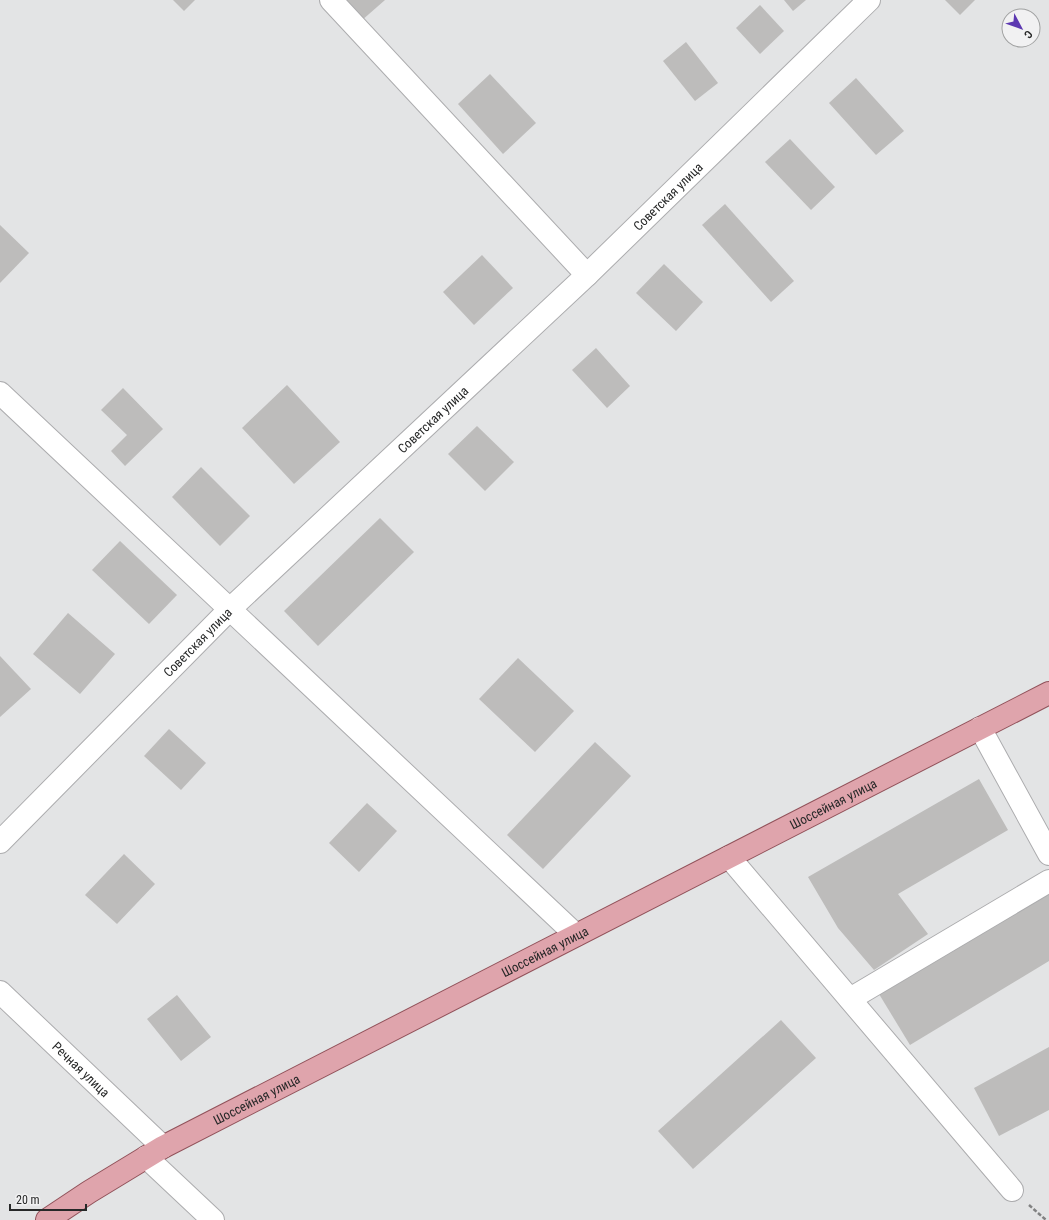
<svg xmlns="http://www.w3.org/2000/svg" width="1049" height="1220" font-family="'Roboto Condensed',sans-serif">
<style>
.building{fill:#bdbcbb}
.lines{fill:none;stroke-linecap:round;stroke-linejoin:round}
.minor-casing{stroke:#acacae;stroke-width:24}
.major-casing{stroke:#91525a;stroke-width:24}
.path{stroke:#818282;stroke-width:2.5;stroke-dasharray:4 2;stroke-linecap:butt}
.minor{stroke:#fff;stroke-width:22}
.major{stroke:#dfa4ac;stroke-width:22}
.labels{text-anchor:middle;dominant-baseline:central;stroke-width:3.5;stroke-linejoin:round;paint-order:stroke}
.street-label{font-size:13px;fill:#272828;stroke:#f1f1f2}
</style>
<rect width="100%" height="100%" fill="#e3e4e5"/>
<!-- building -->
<g class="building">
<path d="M173 0H195L184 11Z"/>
<path d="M342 0H385L361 21Z"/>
<path d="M784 0H806L793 11Z"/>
<path d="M945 0H975L960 15Z"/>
<path d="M760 5 784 31 760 54 736 28Z"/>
<path d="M686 42 718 83 695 101 663 61Z"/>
<path d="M490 74 536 123 503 154 458 104Z"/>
<path d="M856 78 904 131 876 155 829 103Z"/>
<path d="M790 139 835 187 811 210 765 162Z"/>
<path d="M725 204 794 281 771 302 702 225Z"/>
<path d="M0 225 29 253 0 283Z"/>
<path d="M482 255 513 288 474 325 443 292Z"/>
<path d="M664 264 703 302 676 331 636 293Z"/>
<path d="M596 348 630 386 607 408 572 370Z"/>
<path d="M287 385 340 442 294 484 242 428Z"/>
<path d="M123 388 163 429 125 466 111 451 127 435 101 410Z"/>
<path d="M477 426 514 462 485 491 448 454Z"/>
<path d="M201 467 250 516 220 546 172 497Z"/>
<path d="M380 518 414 552 318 646 284 611Z"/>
<path d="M120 541 177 595 149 624 92 570Z"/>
<path d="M68 613 115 654 80 694 33 654Z"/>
<path d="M0 656 31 689 0 717Z"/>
<path d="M518 658 574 711 535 752 479 699Z"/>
<path d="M169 729 206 763 181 790 144 756Z"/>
<path d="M595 742 631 776 543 869 507 835Z"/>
<path d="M979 779 1008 830 898 894 928 934 874 970 838 928 808 877Z"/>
<path d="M367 803 397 831 359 872 329 843Z"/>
<path d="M124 854 155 884 117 924 85 895Z"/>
<path d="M1049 894V961L910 1045 879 994Z"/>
<path d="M177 995 211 1037 181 1061 147 1019Z"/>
<path d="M781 1020 816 1058 693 1169 658 1131Z"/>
<path d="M1049 1047V1110L999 1136 974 1088Z"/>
</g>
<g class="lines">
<!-- minor casing -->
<g class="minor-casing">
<g id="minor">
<path d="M331 0 587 275"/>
<path d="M0 393 576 935"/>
<path d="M980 728 1049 854"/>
<path id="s1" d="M0 842 230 609 587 275 869 0"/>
<path d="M729 857 1012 1190"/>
<path id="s2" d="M0 992 163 1147"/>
<path d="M850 999 1049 881"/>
<path d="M146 1157 213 1220"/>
</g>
</g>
<!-- major casing -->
<g class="major-casing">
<g id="major">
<path id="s3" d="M47 1220 89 1192 163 1147 1049 693"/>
</g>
</g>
<!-- path -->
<path class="path" d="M1029 1205 1046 1220"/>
<!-- minor -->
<use href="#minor" class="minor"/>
<!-- major -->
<use href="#major" class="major"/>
</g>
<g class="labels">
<!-- street labels -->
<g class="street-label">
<text stroke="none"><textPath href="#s1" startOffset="929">Советская улица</textPath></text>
<text stroke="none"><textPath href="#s1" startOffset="605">Советская улица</textPath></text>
<text stroke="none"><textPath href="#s1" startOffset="281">Советская улица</textPath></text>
<text stroke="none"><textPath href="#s3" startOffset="890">Шоссейная улица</textPath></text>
<text stroke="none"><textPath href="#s3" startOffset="566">Шоссейная улица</textPath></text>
<text stroke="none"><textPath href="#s2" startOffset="112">Речная улица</textPath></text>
<text stroke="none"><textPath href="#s3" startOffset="242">Шоссейная улица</textPath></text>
</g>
</g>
<!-- north arrow -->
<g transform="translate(1021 28) rotate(131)"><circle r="19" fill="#f1f1f2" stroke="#a0a1a1"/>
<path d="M0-3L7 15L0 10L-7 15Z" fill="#5c38b1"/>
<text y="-6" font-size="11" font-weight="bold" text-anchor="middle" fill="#272828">С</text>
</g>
<!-- scale -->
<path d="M10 1204v6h76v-6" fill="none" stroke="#272828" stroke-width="2"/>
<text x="16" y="1204" font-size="12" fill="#272828" stroke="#f1f1f2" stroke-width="3" paint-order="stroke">20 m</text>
</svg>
